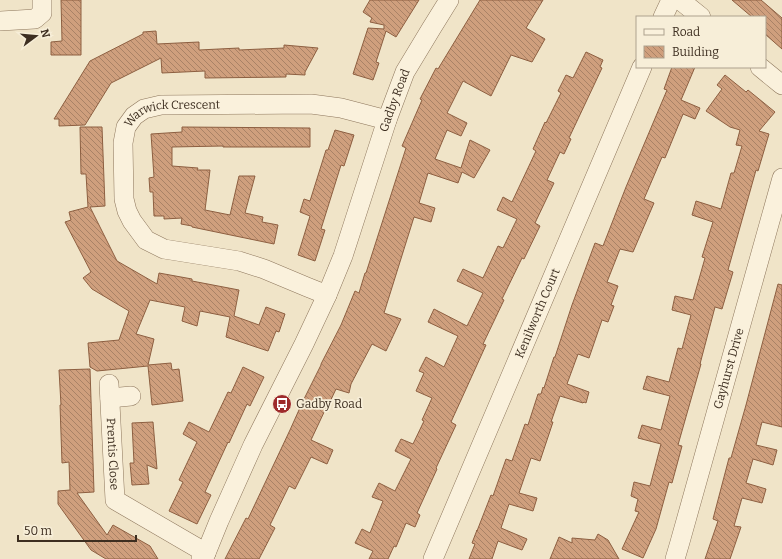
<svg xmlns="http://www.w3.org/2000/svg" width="782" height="559" font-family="Bitter,serif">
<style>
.building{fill:url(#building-back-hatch);stroke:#8d5f41}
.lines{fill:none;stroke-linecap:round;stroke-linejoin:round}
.minor-casing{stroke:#8d765c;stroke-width:20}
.minor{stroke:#faf1dc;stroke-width:19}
.labels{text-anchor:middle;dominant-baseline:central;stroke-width:3.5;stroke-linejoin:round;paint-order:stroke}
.street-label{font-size:12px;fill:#3d2e20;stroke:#f7eed8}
.poi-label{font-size:12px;fill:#3d2e20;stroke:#f7eed8;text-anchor:start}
</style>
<defs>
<pattern id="building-back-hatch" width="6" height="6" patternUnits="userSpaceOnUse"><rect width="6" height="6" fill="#cf9f7d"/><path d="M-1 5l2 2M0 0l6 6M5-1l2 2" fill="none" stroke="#a98266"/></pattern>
</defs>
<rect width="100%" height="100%" fill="#f0e4c8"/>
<!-- building -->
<g class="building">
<path d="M61 0H81V55H51V42L62 41Z"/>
<path d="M370 0H419L396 37 386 31 376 62 379 63 373 80 353 74 368 28 384 29V25L370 22 372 18 363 12Z"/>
<path d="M480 0H543L526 28 545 39 532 62 511 55 491 96 463 81 447 113 467 123 461 136 447 130 435 159 461 168 470 140 490 150 474 178 462 172 458 183 428 173 419 203 435 208 431 222 414 217 384 313 401 319 386 351 372 344 351 384 349 393 336 389 327 408H326L311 440 333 450 327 464 311 457 295 489 289 486 270 525 275 528 259 559H225L246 518 248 519 290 430 303 401 321 365V364L341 325 355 291 359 293 365 273H366L406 148 402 146 422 100 420 99 436 68 438 69Z"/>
<path d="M732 0H761L782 18V49L765 34V17H752Z"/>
<path d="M156 31 157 44 199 42V50L239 48V50L284 48V45L318 48 305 72V75L286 74V77L205 78V71L162 73 161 58 111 83 85 125 59 126V119H54L90 61 143 34V32Z"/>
<path d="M586 52 603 60 600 67 602 68 569 138 571 139 564 154 560 152 547 180 554 183 535 223 540 226 524 259 522 258 502 299 504 300 483 344 486 345 451 422 456 425 436 468 437 469 417 513 420 515 415 527 406 523 396 547 394 546 388 559H369L373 551 355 543 362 529 370 533 383 501 372 497 379 483 395 491 411 459 395 451 401 439 413 444 424 421 422 420 432 398 416 391 424 373 419 371 426 357 444 367 458 336 428 322 434 309 467 326 483 293 457 281 463 269 483 278 498 246 503 248 517 219 497 210 503 197 512 202 536 151 533 149 545 122 546 123 561 93 558 91 566 75 573 78Z"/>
<path d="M672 67H695L681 100 700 108 695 119 683 114 665 158 662 157 644 199 654 203 633 252 620 249 607 282 618 286 611 305 614 306 608 322 602 320 589 358 578 354 567 384 589 392 586 403 584 402 583 403 560 396 551 422H553L540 461 531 458 519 493 537 498 533 511 509 504 501 528 527 539 522 550 498 541 492 559H469L475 544 472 543 477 530V531L491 495 493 496 506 459 512 461 525 424 528 425 538 394H541L543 387 544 388 554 357H555L572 305 595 243 603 246 626 187 667 90 664 89Z"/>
<path d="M725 75 746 92 748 90 775 112 759 131 769 134 758 171 756 170 728 270 733 272 722 309 715 307 700 364H701L678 445 682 446 672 483 669 482 656 529 643 558 622 549 639 512 635 511 638 499 631 496 634 482 650 486 661 444 638 438 642 425 661 430 670 396 643 389 647 376 669 382 678 348 682 349 691 315 672 310 675 296 693 300 705 258 702 257 713 222 692 215 696 201 721 209 731 173H734L742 146 736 145 740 130 730 127 706 111 722 89 717 85Z"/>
<path d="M80 127H102L105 206 90 207 117 261 157 284 159 273 192 279V281L239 290 234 316 259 325 266 307 285 314 279 332 276 331 268 351 226 337 230 317 200 311 197 326 182 321 185 307 150 300 136 334 154 339 148 365 171 363 172 370 179 369 183 401 152 405 148 366 97 371 90 367 88 343 119 340 129 311 92 289 83 278 91 272 65 222 71 220 69 212 88 207 86 174H81Z"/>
<path d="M182 127 310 128V147H223V146L172 147V166L198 168 197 170H210L205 210 230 215 239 176H255L245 213 263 217 262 222 278 225 274 244 192 227V226L181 224 182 218 164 219V216H154L153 192H150L149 178 154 177 151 134 182 132Z"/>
<path d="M335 130 354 135 344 166 341 165 321 229 325 230 315 261 298 255 310 216 300 212 304 199 310 201 326 150H328Z"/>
<path d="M778 284 782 285V427L762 422 756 445 777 450 773 465 753 459 746 483 766 489 762 503 742 498 734 526 741 527 730 559H705L718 521 713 519 729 458H731L746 405Z"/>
<path d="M243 367 264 377 250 406 247 404 229 443 228 442 205 492 211 495 197 524 169 511 183 482 179 480 197 442 183 434 189 422 209 432 228 392 231 393Z"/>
<path d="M90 369 94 492 77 493 107 535 113 525 150 546 158 559H106L91 550 58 504V491L70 490 69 462 62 463 60 405H61L59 370Z"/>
<path d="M153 422 157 469 147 465 149 484 132 485 130 463H134L132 423Z"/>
<path d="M598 534 608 540 619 559H550L559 537 572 543V538L595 540Z"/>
</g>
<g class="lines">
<!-- minor casing -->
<g class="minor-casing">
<g id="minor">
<path d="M680 0 701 17"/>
<path d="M663 17 671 0"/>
<path d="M0 21 35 19 42 13V0"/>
<path d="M760 67 782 85"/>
<path id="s1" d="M327 295 307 287 264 269 239 261 164 249 146 240 132 221 127 211 124 199 123 143 126 127 134 116 144 109 161 105 311 104 341 108 387 120"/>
<path id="s2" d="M109 384 115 500 206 553"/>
<path d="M110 398 131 396"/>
<path id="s3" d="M201 559 206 553 219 521 253 445 304 344 327 295 343 256 387 120 405 72 431 29 449 0"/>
<path id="s4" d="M433 559 642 67"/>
<path id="s5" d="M675 559 680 542 782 178"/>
</g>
</g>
<!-- minor -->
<use href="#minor" class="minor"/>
</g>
<!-- icons -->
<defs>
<g id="bus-disc" transform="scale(1)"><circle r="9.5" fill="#9e2a2b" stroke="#f7eed8"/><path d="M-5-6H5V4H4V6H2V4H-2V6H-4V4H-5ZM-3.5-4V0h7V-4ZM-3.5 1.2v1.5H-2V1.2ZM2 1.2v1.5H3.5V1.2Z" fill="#fff"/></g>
</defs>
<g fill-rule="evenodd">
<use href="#bus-disc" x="282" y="404"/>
</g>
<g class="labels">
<!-- street labels -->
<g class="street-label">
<text stroke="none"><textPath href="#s3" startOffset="499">Gadby Road</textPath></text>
<text stroke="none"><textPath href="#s1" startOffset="362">Warwick Crescent</textPath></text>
<text stroke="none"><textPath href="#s4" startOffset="267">Kenilworth Court</textPath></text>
<text stroke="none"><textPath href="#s5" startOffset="198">Gayhurst Drive</textPath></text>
<text stroke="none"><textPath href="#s2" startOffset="70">Prentis Close</textPath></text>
</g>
<!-- poi labels -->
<g class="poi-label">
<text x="296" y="404">Gadby Road</text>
</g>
</g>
<!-- legend -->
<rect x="636" y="16" width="130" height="52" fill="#f7eed8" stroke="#ada18e"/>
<rect x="644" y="29" width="20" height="6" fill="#faf1dc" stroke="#ada18e"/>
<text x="672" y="36" font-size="12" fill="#3d2e20">Road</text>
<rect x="644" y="46" width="20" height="12" fill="url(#building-back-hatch)" stroke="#ada18e"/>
<text x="672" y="56" font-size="12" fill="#3d2e20">Building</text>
<!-- north arrow -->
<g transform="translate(36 36) rotate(74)" stroke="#f7eed8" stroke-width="3" paint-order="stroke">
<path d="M0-3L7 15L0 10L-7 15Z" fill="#3d2e20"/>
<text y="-6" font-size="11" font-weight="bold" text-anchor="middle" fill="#3d2e20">N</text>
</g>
<!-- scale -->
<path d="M18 535v6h118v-6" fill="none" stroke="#3d2e20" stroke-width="2"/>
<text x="24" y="535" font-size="12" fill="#3d2e20" stroke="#f7eed8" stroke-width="3" paint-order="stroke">50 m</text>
</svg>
